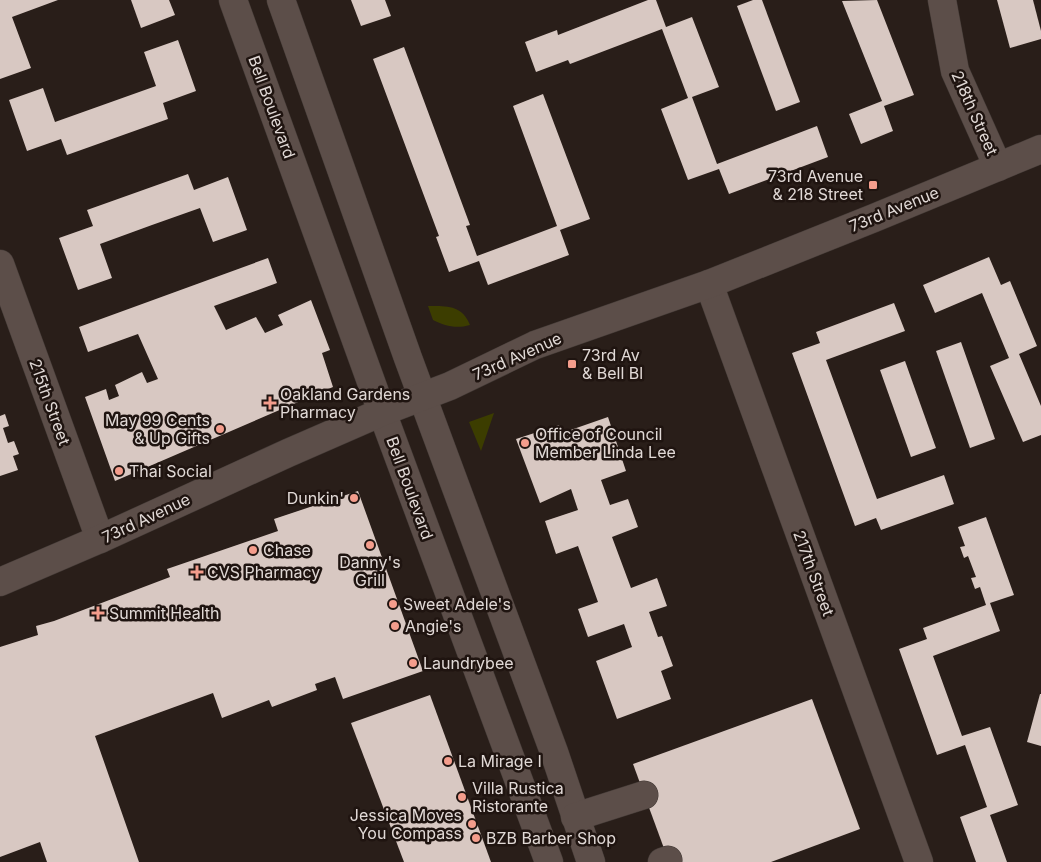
<svg xmlns="http://www.w3.org/2000/svg" width="1041" height="862" font-family="Inter,sans-serif">
<style>
.green{fill:#3c3d00}
.building{fill:#d8c8c2}
.lines{fill:none;stroke-linecap:round;stroke-linejoin:round}
.minor-casing{stroke:#433a36;stroke-width:29}
.minor{stroke:#5c4e49;stroke-width:28}
.poi-dot{fill:#f49d8c;stroke:#1f1410;stroke-width:2}
.labels{text-anchor:middle;dominant-baseline:central;stroke-width:5;stroke-linejoin:round;paint-order:stroke}
.street-label{font-size:16px;fill:#e1d9d6;stroke:#1f1410}
.poi-label{font-size:16px;fill:#e1d9d6;stroke:#1f1410;text-anchor:start}
</style>
<rect width="100%" height="100%" fill="#291e19"/>
<!-- green -->
<g class="green">
<path d="M428 306C447 306 462 305 470 325 456 329 445 326 433 320Z"/>
<path d="M494 413 481 451 469 422Z"/>
</g>
<!-- building -->
<g class="building">
<path d="M0 0H58L12 17 31 68 0 79Z"/>
<path d="M131 0H169L175 15 141 28Z"/>
<path d="M351 0H385L391 16 361 26Z"/>
<path d="M648 0H656L666 27 692 17 719 87 692 97 717 164 817 126 828 157 729 194 719 169 688 180 661 109 688 98 662 29 570 64 568 60 536 72 525 42 557 30 558 35Z"/>
<path d="M753 0H762L800 102 776 111 737 6Z"/>
<path d="M877 0 914 95 884 106 893 131 861 144 849 114 882 101 842 1Z"/>
<path d="M997 0H1033L1041 31V39L1010 48Z"/>
<path d="M178 40 196 91 163 103 168 119 67 155 61 139 27 151 9 100 43 88 55 122 156 86 144 52Z"/>
<path d="M404 47 470 225 466 226 477 256 557 226 513 106 543 94 590 219 560 230 569 255 488 285 479 261 449 272 436 237 439 236 373 59Z"/>
<path d="M188 174 194 190 228 177 247 230 213 242 200 208 152 225 100 244 112 278 78 290 59 238 93 226 87 210Z"/>
<path d="M989 257 1001 285 1010 281 1037 346 1019 354 1041 406V435L1023 442 990 366 1009 358 982 293 935 313 923 285Z"/>
<path d="M268 258 277 283 214 306 226 330 256 317 265 333 283 325 278 315 311 300 330 350 322 353 333 387 115 481 85 397 106 389 109 400 119 396 115 385 142 372 147 383 158 379 138 334 88 352 79 327Z"/>
<path d="M894 303 905 331 826 360 877 499 944 475 954 504 881 530 876 518 855 526 792 353 820 343 816 332Z"/>
<path d="M961 342 995 439 970 448 936 351Z"/>
<path d="M905 361 936 448 911 457 880 370Z"/>
<path d="M5 414 9 426 3 428 8 443 14 441 19 454 13 456 18 470 0 476V416Z"/>
<path d="M608 417 626 471 601 480 610 505 628 499 638 527 612 537 631 588 657 578 667 606 649 612 658 637 662 636 673 666 661 671 671 699 617 719 596 661 632 647 624 624 588 637 578 609 598 602 578 546 556 554 545 521 578 510 571 489 540 503 516 439 559 425 562 433Z"/>
<path d="M358 491 423 671 343 699 335 677 315 684 317 690 272 707 269 700 222 718 213 693 95 736 139 862H47L40 842 0 857V647L38 635 36 626 54 621 170 577 167 569 278 531 274 519Z"/>
<path d="M986 517 1014 595 990 603 1000 631 933 656 962 736 990 727 1018 805 990 815 1007 862H976L960 817 987 807 965 745 937 755 899 649 927 639 923 628 986 605 980 587 975 589 971 578 976 577 968 556 964 558 960 547 965 546 958 527Z"/>
<path d="M1040 694H1041V746L1027 742Z"/>
<path d="M430 695 491 862H404L351 723Z"/>
<path d="M812 699 860 829 771 862H669L633 764Z"/>
</g>
<g class="lines">
<!-- minor casing -->
<g class="minor-casing">
<g id="minor">
<path d="M233 0 382 412 549 862"/>
<path d="M281 0 408 358 554 752 591 862"/>
<path d="M942 0 955 71 998 167"/>
<path d="M0 264 100 539"/>
<path d="M709 284 919 862"/>
<path d="M0 582 100 539 288 453 382 412 450 386 535 345 709 284 874 218 1041 149"/>
<path d="M575 817 644 795"/>
<path d="M662 862 668 860"/>
</g>
</g>
<!-- minor -->
<use href="#minor" class="minor"/>
</g>
<!-- markers -->
<g class="poi-dot">
<rect x="868" y="180" width="10" height="10" rx="2.5"/>
<rect x="567" y="359" width="10" height="10" rx="2.5"/>
<path d="M267.5 395.5h5v5h5v5h-5v5h-5v-5h-5v-5h5z"/>
<circle cx="220" cy="429" r="5"/>
<circle cx="525" cy="443" r="5"/>
<circle cx="119" cy="471" r="5"/>
<circle cx="354" cy="498" r="5"/>
<circle cx="370" cy="545" r="5"/>
<circle cx="253" cy="550" r="5"/>
<path d="M194.5 564.5h5v5h5v5h-5v5h-5v-5h-5v-5h5z"/>
<circle cx="393" cy="604" r="5"/>
<path d="M95.5 605.5h5v5h5v5h-5v5h-5v-5h-5v-5h5z"/>
<circle cx="395" cy="626" r="5"/>
<circle cx="413" cy="663" r="5"/>
<circle cx="448" cy="761" r="5"/>
<circle cx="462" cy="797" r="5"/>
<circle cx="472" cy="824" r="5"/>
<circle cx="476" cy="838" r="5"/>
</g>
<g class="labels">
<!-- street labels -->
<g class="street-label">
<text transform="translate(272 107) rotate(70)">Bell Boulevard</text>
<text transform="translate(975 113) rotate(66)">218th Street</text>
<text transform="translate(894 209) rotate(-22)">73rd Avenue</text>
<text transform="translate(517 356) rotate(-24)">73rd Avenue</text>
<text transform="translate(50 402) rotate(70)">215th Street</text>
<text transform="translate(410 488) rotate(70)">Bell Boulevard</text>
<text transform="translate(146 518) rotate(-25)">73rd Avenue</text>
<text transform="translate(814 573) rotate(70)">217th Street</text>
</g>
<!-- poi labels -->
<g class="poi-label">
<text x="863" y="176" text-anchor="end">73rd Avenue<tspan x="863" dy="18">&amp; 218 Street</tspan></text>
<text x="582" y="355">73rd Av<tspan x="582" dy="18">&amp; Bell Bl</tspan></text>
<text x="280" y="394">Oakland Gardens<tspan x="280" dy="18">Pharmacy</tspan></text>
<text x="210" y="420" text-anchor="end">May 99 Cents<tspan x="210" dy="18">&amp; Up Gifts</tspan></text>
<text x="535" y="434">Office of Council<tspan x="535" dy="18">Member Linda Lee</tspan></text>
<text x="129" y="471">Thai Social</text>
<text x="344" y="498" text-anchor="end">Dunkin'</text>
<text x="263" y="550">Chase</text>
<text x="370" y="562" text-anchor="middle">Danny's<tspan x="370" dy="18">Grill</tspan></text>
<text x="207" y="572">CVS Pharmacy</text>
<text x="403" y="604">Sweet Adele's</text>
<text x="109" y="613">Summit Health</text>
<text x="405" y="626">Angie's</text>
<text x="423" y="663">Laundrybee</text>
<text x="458" y="761">La Mirage I</text>
<text x="472" y="788">Villa Rustica<tspan x="472" dy="18">Ristorante</tspan></text>
<text x="462" y="815" text-anchor="end">Jessica Moves<tspan x="462" dy="18">You Compass</tspan></text>
<text x="486" y="838">BZB Barber Shop</text>
</g>
</g>
</svg>
